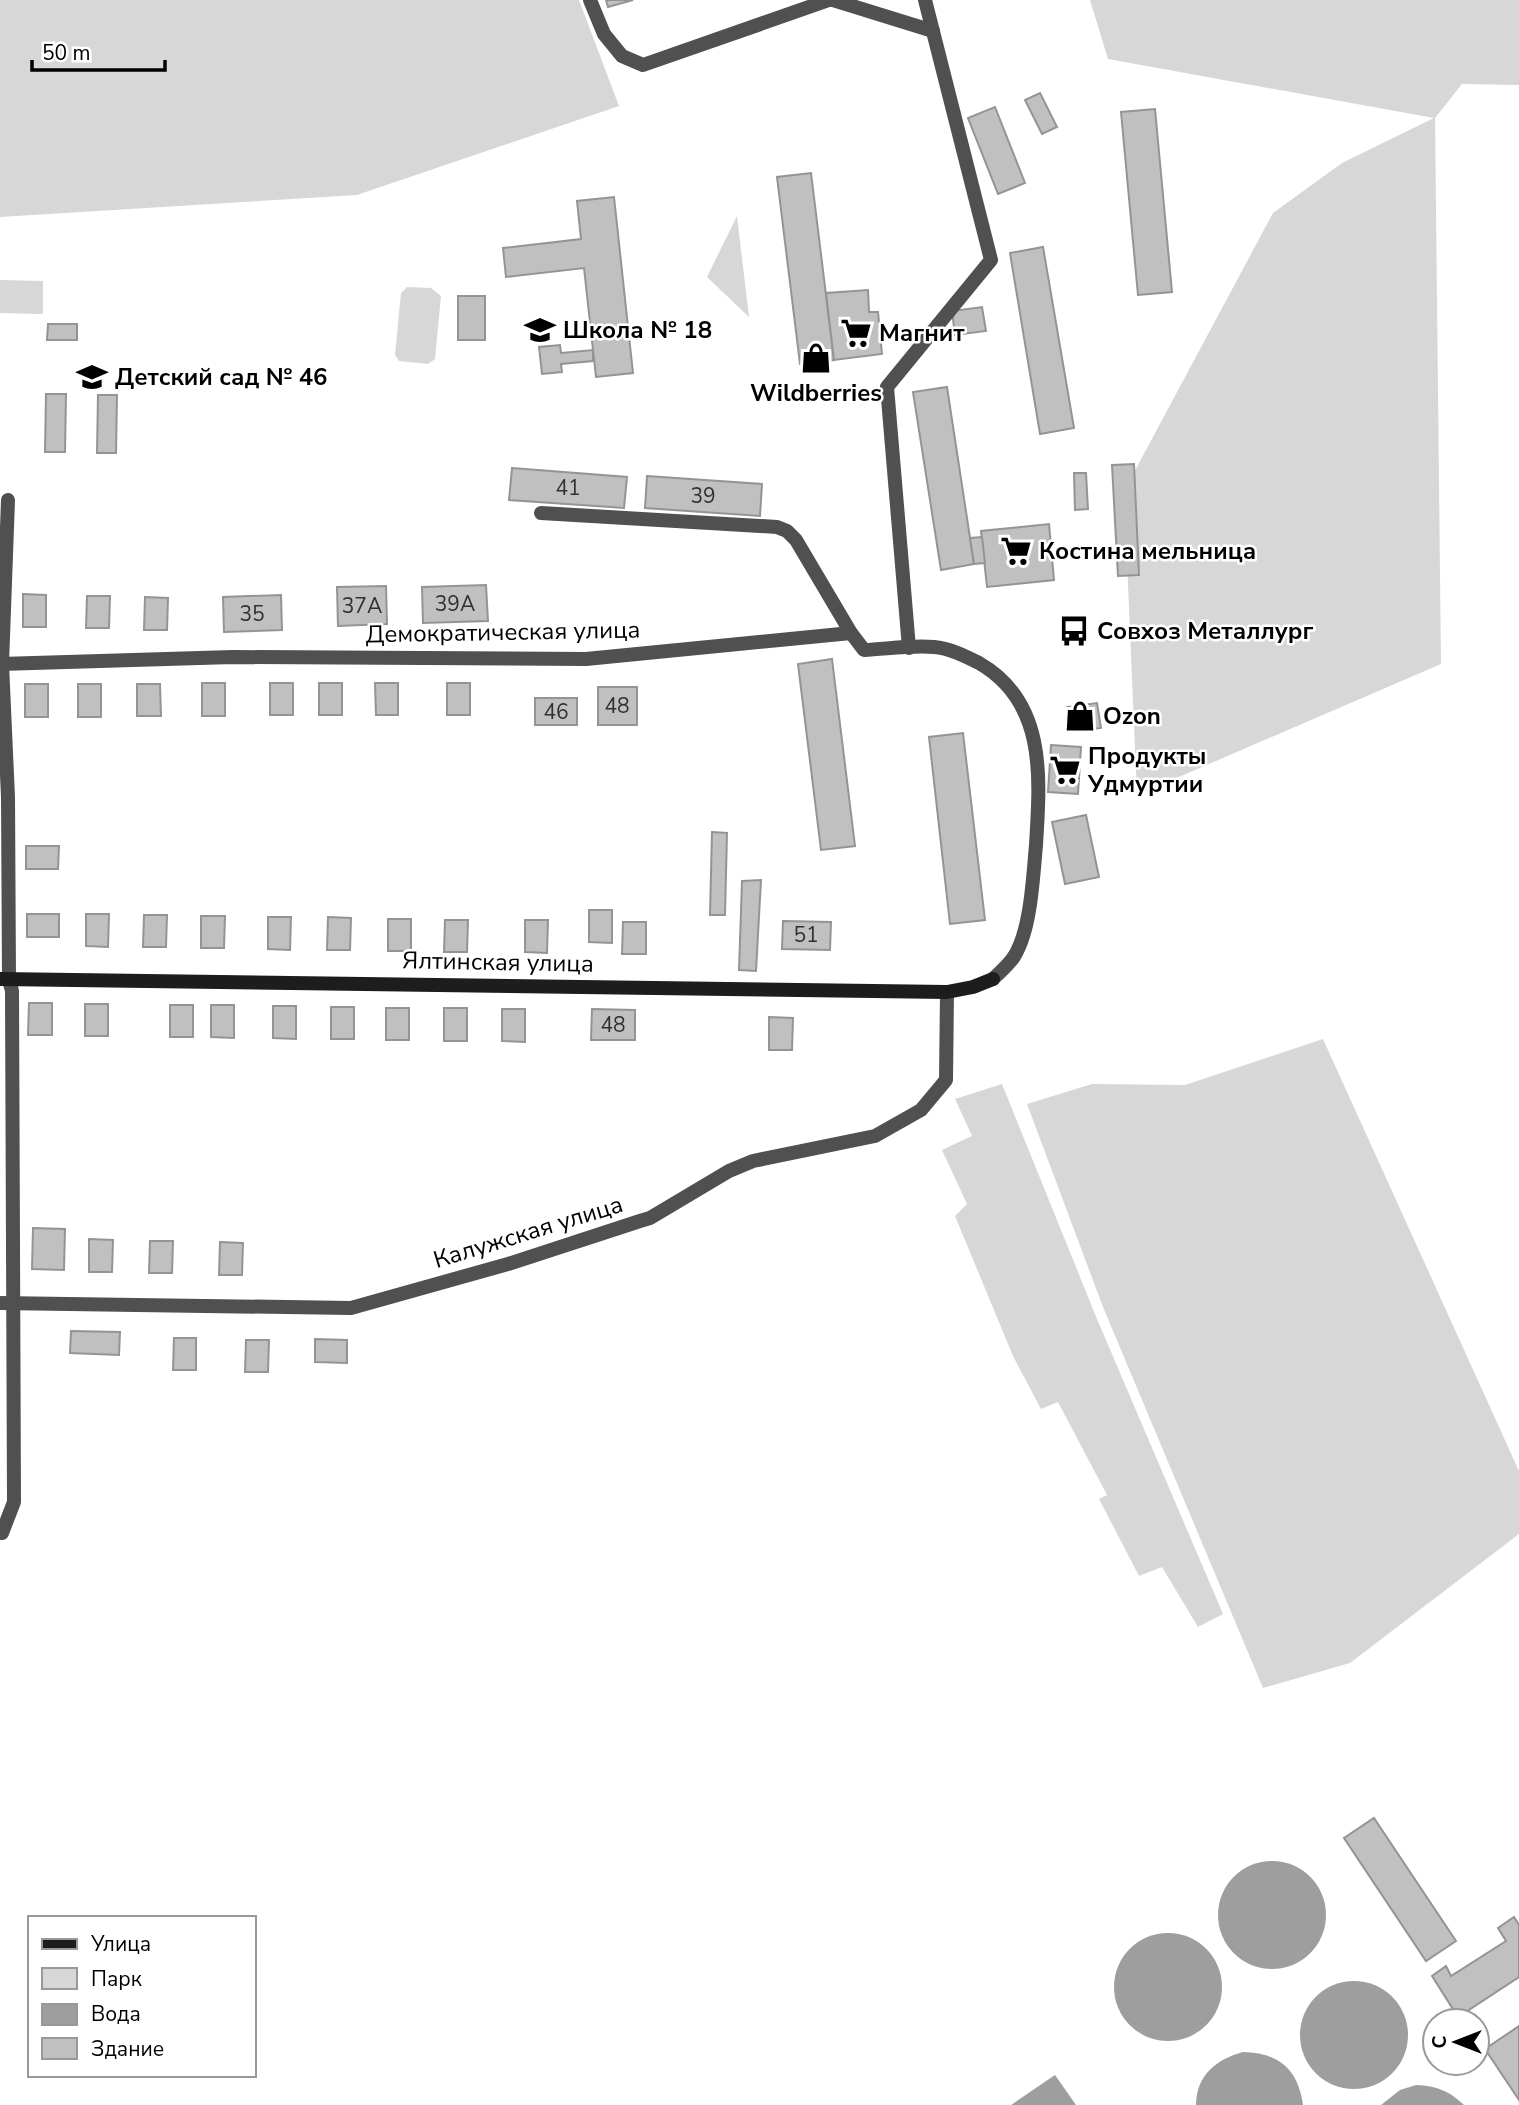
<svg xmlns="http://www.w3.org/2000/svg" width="1519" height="2105" font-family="'Nunito Sans',sans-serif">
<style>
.green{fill:#d7d7d7}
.water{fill:#9e9e9e}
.building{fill:#c0c0c0;stroke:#949494;stroke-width:2}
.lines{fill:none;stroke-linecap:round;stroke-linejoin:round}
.street{stroke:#505050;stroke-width:14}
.secondary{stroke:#1d1d1d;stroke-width:14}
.labels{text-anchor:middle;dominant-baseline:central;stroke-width:5;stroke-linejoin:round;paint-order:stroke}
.number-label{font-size:21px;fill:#303030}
.poi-label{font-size:24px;font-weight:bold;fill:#000;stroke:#fff;text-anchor:start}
.street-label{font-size:24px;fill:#000;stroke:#fff}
</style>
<rect width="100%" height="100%" fill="#fff"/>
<!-- green -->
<g class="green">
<path d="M0 0H579L619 106 357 195 0 217Z"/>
<path d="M1090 0H1519V85L1462 84 1435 118 1441 664 1137 795 1124 491 1273 213 1342 163 1434 118 1108 59Z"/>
<path d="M737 216 749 317 707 277Z"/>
<path d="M0 280 43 281V314L0 313Z"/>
<path d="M407 287 431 288 441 296 435 359 428 364 399 361 395 355 401 293Z"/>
<path d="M1323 1039 1519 1471V1534L1350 1663 1263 1688 1103 1307 1027 1104 1092 1084 1185 1085Z"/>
<path d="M1002 1084 1097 1319 1223 1614 1198 1627 1162 1567 1139 1576 1099 1499 1107 1495 1058 1402 1041 1409 1013 1356 955 1216 967 1204 942 1150 972 1136 955 1099Z"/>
</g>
<!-- water -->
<g class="water">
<circle cx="1272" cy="1915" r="54"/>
<circle cx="1168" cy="1987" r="54"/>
<circle cx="1354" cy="2035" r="54"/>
<path d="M1243 2052C1279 2053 1298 2069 1303 2105H1196C1196 2075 1217 2059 1243 2052Z"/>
<path d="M1055 2075 1076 2105H1011Z"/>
<path d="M1416 2085C1437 2086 1449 2091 1464 2105H1381L1400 2090Z"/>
</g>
<!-- building -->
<g class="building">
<path d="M606 0H633L608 7Z"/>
<path d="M1040 93 1057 127 1042 134 1025 100Z"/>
<path d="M995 107 1025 183 998 194 968 118Z"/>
<path d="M1155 109 1172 292 1138 295 1121 112Z"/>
<path d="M811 173 834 360 800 364 777 177Z"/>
<path d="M614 197 633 373 596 377 584 268 506 277 503 248 581 239 577 201Z"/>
<path d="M1043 247 1074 428 1040 434 1010 253Z"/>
<path d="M868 290 869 312H878L882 354 834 360 826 293Z"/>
<rect x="458" y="296" width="27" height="44"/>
<path d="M982 307 986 331 955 335 952 311Z"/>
<path d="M48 324H77V340H47Z"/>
<path d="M560 345 561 353 593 350V361L561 364 562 372 542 374 539 347Z"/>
<path d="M947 387 974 564 941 570 913 392Z"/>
<path d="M46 394H66L65 452H45Z"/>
<path d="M98 395H117L116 453H97Z"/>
<path d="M1134 464 1139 575 1118 576 1112 465Z"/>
<path d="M512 468 627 477 624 508 509 500Z"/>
<path d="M1074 473H1086L1088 509 1075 510Z"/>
<path d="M647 476 762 484 760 516 645 508Z"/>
<path d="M1049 524 1054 580 987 587 981 531Z"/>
<path d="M982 537 985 563 974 564 970 538Z"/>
<path d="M486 585 488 621 423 623 422 587Z"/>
<path d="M386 586 387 624 338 626 337 587Z"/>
<path d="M23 594 46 595V627H23Z"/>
<path d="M281 595 282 630 224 632 223 597Z"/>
<path d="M87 596H110L109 628H86Z"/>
<path d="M145 597 168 598 167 630H144Z"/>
<path d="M832 659 855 846 821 850 798 664Z"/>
<rect x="202" y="683" width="23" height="33"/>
<rect x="270" y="683" width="23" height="32"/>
<rect x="319" y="683" width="23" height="32"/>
<path d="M375 683H398V715H376Z"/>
<rect x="447" y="683" width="23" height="32"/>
<rect x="25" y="684" width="23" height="33"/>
<rect x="78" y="684" width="23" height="33"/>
<path d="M137 684H160L161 716H137Z"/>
<rect x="598" y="687" width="39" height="38"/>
<rect x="535" y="698" width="42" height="27"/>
<path d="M1097 703 1101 728 1071 732 1067 707Z"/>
<path d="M963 733 985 920 950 924 929 737Z"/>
<path d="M1051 745 1081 747 1078 794 1048 792Z"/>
<path d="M1086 815 1099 877 1065 884 1052 822Z"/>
<path d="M712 832 727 833 725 915H710Z"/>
<path d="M26 846H59L58 869H26Z"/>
<path d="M761 880 756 971 739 970 742 881Z"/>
<path d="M589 910H612V943L589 942Z"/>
<rect x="27" y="914" width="32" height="23"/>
<path d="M86 914H109L108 947 86 946Z"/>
<path d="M144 915H167L166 947H143Z"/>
<path d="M201 916H225L224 948H201Z"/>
<path d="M268 917H291L290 950 268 949Z"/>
<path d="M328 917 351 918 350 950H327Z"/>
<rect x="388" y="919" width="23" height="32"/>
<path d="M445 920H468L467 952H444Z"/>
<path d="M525 920H548L547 953 525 952Z"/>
<path d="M783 921 831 922 830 950 782 949Z"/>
<path d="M623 922H646V954H622Z"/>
<path d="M29 1003H52V1035H28Z"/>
<rect x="85" y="1004" width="23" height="32"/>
<rect x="170" y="1005" width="23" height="32"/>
<path d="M211 1005H234V1038L211 1037Z"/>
<path d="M273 1006H296V1039L273 1038Z"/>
<rect x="331" y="1007" width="23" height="32"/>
<rect x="386" y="1008" width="23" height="32"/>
<rect x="444" y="1008" width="23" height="33"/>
<path d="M502 1009H525V1042L502 1041Z"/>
<path d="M592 1009 635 1010V1040H591Z"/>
<path d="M769 1017 793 1018 792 1050H769Z"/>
<path d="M33 1228 65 1229 64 1270 32 1269Z"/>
<path d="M89 1239 113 1240 112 1272H89Z"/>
<path d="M150 1241H173L172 1273H149Z"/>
<path d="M220 1242 243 1243 242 1275H219Z"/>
<path d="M71 1331 120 1332 119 1355 70 1353Z"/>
<path d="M174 1338H196V1370H173Z"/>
<path d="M315 1339 347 1340V1363L315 1362Z"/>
<path d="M246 1340H269L268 1372H245Z"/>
<path d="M1374 1818 1456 1941 1426 1961 1344 1838Z"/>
<path d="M1514 1917 1519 1925V1977L1458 2017 1432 1976 1446 1966 1451 1976 1506 1941 1498 1928Z"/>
<path d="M1519 2026V2100L1485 2049Z"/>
</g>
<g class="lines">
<!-- street -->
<g class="street">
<path d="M590 0 604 34 622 56 643 65 829 0"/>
<path d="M833 0 933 31"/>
<path d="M541 513 777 527 787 531 796 540 851 633"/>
<path d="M909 648 887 387 991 260 925 0"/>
<path d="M0 664 233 657 586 659 851 633 864 650C887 649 911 645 934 647 949 648 965 656 979 663 1047 702 1040 778 1036 845 1033 877 1031 928 1015 955 1010 964 1000 972 993 979"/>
<path d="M0 1303 351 1308 508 1264 640 1221 650 1218 729 1171 753 1161 875 1136 921 1110 946 1080 947 992"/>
<path d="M0 1533H2L14 1502 12 991 9 980 8 797 2 664 8 500"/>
</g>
<!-- secondary -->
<path class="secondary" d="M0 979 947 992 973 987 993 979"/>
</g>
<!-- icons -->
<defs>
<g id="school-bare" transform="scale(2.415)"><path d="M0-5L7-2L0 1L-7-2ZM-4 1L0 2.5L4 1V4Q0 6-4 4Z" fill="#000" stroke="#fff" stroke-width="2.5" paint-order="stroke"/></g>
<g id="supermarket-bare" transform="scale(2.415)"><path d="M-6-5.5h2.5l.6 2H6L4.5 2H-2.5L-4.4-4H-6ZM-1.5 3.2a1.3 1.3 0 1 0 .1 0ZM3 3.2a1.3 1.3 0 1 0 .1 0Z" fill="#000" stroke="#fff" stroke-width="2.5" paint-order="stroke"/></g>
<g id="shop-bare" transform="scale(2.415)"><path d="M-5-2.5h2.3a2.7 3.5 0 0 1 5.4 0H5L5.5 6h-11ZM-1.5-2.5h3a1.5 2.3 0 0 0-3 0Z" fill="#000" stroke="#fff" stroke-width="2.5" paint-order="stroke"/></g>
<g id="bus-bare" transform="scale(2.415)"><path d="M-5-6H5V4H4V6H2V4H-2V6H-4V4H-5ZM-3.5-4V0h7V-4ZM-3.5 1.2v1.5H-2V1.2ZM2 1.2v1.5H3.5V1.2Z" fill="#000" stroke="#fff" stroke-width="2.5" paint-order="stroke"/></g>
</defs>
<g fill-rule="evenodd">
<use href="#school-bare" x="540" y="330"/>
<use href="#supermarket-bare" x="856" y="333"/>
<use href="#shop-bare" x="816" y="358"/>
<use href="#school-bare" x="92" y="377"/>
<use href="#supermarket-bare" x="1016" y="551"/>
<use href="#bus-bare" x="1074" y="631"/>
<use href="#shop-bare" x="1080" y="716"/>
<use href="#supermarket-bare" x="1065" y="770"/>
</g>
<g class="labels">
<!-- number labels -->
<g class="number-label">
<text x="568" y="488">41</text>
<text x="703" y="496">39</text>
<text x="455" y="604">39А</text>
<text x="362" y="606">37А</text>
<text x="252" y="614">35</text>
<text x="617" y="706">48</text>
<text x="556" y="712">46</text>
<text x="806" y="935">51</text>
<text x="613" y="1025">48</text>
</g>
<!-- poi labels -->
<g class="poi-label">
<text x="563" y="330">Школа № 18</text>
<text x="879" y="333">Магнит</text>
<text x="115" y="377">Детский сад № 46</text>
<text x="816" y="393" text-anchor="middle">Wildberries</text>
<text x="1039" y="551">Костина мельница</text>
<text x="1097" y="631">Совхоз Металлург</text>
<text x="1103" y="716">Ozon</text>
<text x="1088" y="756">Продукты<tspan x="1088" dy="28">Удмуртии</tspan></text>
</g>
<!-- street labels -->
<g class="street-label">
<text transform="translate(503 632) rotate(-1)">Демократическая улица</text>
<text transform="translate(498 962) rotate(1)">Ялтинская улица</text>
<text transform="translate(528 1232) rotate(-17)">Калужская улица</text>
</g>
</g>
<!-- legend -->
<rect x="28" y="1916" width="228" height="161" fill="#ffffff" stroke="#999999" stroke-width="2"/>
<rect x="42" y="1939" width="35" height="10" fill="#1d1d1d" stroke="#999999" stroke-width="2"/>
<text x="91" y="1951" font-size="21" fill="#000000">Улица</text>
<rect x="42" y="1968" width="35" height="21" fill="#d7d7d7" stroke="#999999" stroke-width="2"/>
<text x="91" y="1986" font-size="21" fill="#000000">Парк</text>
<rect x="42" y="2004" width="35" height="21" fill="#9e9e9e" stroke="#999999" stroke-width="2"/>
<text x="91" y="2021" font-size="21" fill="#000000">Вода</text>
<rect x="42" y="2038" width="35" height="21" fill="#c0c0c0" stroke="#999999" stroke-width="2"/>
<text x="91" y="2056" font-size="21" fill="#000000">Здание</text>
<!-- north arrow -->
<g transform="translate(1456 2042) rotate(270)"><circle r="33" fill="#ffffff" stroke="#999999" stroke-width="2"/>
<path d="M0-5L12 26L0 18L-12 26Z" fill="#000000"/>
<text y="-10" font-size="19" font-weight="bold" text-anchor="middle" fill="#000000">С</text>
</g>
<!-- scale -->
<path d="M32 60v10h133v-10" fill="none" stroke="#000000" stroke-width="3.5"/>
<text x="42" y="60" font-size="21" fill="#000000" stroke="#ffffff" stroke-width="5" paint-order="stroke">50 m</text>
</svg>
